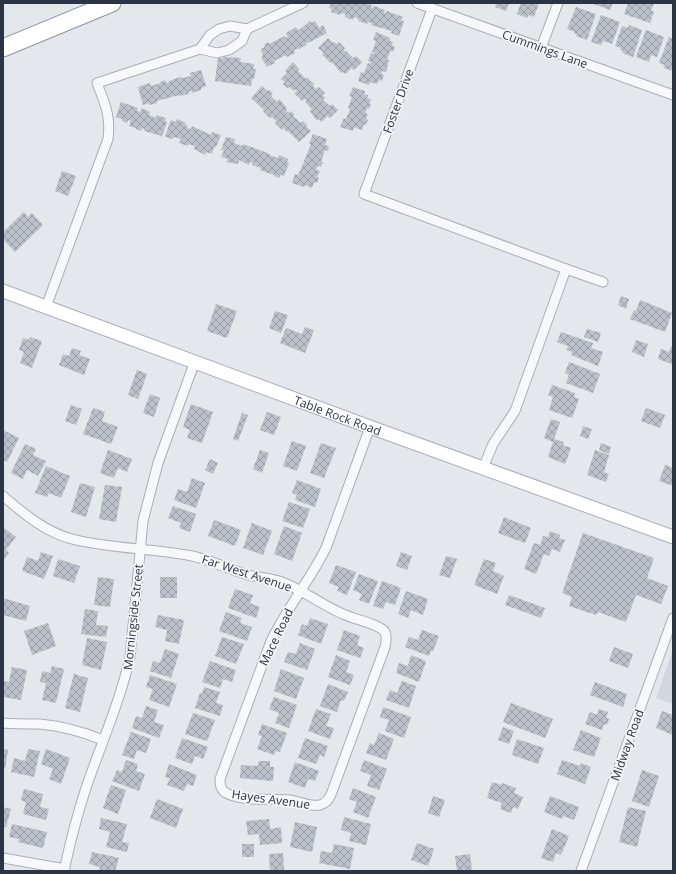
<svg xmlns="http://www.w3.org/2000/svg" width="676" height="874" font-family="'Open Sans',sans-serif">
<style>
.built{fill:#d2d6de}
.building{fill:url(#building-cross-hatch)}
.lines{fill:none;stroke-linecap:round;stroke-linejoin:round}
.minor-casing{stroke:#a9aeb7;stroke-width:11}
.secondary-casing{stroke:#a9aeb7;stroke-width:15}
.motorway-casing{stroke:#8b94a3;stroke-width:19}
.minor{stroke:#f7f8fa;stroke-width:9}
.secondary{stroke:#fff;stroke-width:13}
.motorway{stroke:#fff;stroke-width:17}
.labels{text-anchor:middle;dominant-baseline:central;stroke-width:3.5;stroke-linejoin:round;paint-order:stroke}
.street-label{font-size:12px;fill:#2b3445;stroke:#f4f6f9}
</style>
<defs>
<pattern id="building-cross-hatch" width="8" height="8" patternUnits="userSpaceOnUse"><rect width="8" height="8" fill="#bbc0ca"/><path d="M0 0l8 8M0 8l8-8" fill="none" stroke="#989da6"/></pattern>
</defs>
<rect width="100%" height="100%" fill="#e4e7ec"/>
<!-- built -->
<path class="built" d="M673 650V704L656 698Z"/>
<!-- building -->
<g class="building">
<path d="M331 3H365L372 5 371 8H373L374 6 385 10 384 13H386L387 11 403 17 401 20 404 21 399 36 391 33 392 31 371 25 372 23 368 22 367 24 358 21 359 19 354 17 353 20 345 17V14L341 13 340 15 331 12 332 9 329 8Z"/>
<path d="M494 3H509L506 11 495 7 496 4Z"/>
<path d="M521 3H539L534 17 528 15 527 18 517 14Z"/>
<path d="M591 3H613L610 10Z"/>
<path d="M628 3H650L654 4 651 11 654 12 650 23 624 14Z"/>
<path d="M576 7 596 14 587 40 576 36 577 34 574 33 575 32 567 29Z"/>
<path d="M601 15 620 22 612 44 603 41 601 45 591 42Z"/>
<path d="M310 21 312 23 315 21 319 28 323 25 327 33 308 43 307 42 306 43 307 45 299 49 297 47V49L294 50 295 53 287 57 286 55 274 61 275 63 267 67 261 57 263 56 261 49 265 47 264 45 268 42 269 44 285 36 286 38 288 37 286 33 296 27 298 30 300 29Z"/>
<path d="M629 25 642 30 633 57 622 53 623 51 620 50 621 48 615 46 622 26 628 28Z"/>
<path d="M646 30 664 37 657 57 651 55 649 62 636 57Z"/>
<path d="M376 32 390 38V41L393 42 392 46 395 47 393 52 390 51 387 60H389L386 72 383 71 381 74 384 75 382 81 379 80 377 84 370 82 369 85 358 81 361 72 364 73 368 63 370 64 371 62 368 61 371 53 374 54 375 53 372 52 376 41 373 40Z"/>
<path d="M669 37 673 39V71L664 68 665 65 659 63Z"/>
<path d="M328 38 333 43 334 42 337 44 339 42 345 48 343 51H346L353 58 356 56 362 62 354 70 351 68 346 74 343 72 341 73 332 62 331 63 326 59H327L322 55 324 53 318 48Z"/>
<path d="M223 57 241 58 240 62 254 64 253 69H256L254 79H252L251 86 215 81 218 58 223 59Z"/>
<path d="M293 62 299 69 298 71 306 79 307 77 314 84 313 86 316 89 319 87 325 93 323 95 325 98 323 100 330 106 332 104 338 110 330 118 327 116 322 122 319 119 317 121 310 111 312 109 305 102 307 101 305 99 302 101 294 93 297 91 295 89 294 91 289 87 287 88 283 84 285 82 281 79 287 73 285 71Z"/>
<path d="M201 70 206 86 201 88V90L192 93V91L188 92 189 94 179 96V95L157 101V103L149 105 148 103 143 105 138 87 150 83 151 86 161 83 160 82 165 80 166 83 169 82V81L180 77 182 78 191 76 190 73Z"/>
<path d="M262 86 267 91 269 90 273 93 271 96 277 102 279 99 283 103 287 109 286 111 288 113 291 111 294 114 293 116 301 123 303 121 307 125 306 126 311 131 299 142 288 131 287 132 283 128 282 130 275 123 276 121 272 117 270 118 263 111 264 110 251 98Z"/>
<path d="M353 87 365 91 364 94 368 95 367 98 371 99 369 104H371L369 109 367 108 365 113 368 114 366 119 368 120 366 125 364 124 362 130 354 127 353 131 340 127 344 118 346 119 350 109 348 108 352 97 349 96Z"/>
<path d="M121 102 138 108 137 111 140 112 142 108 150 112 149 115 156 118 157 115 166 118 165 121 167 122 162 136 144 131 145 129 142 128 141 131 136 129V128L129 126 131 121 128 120 127 123 122 121V119L116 117Z"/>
<path d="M177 119 186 123 185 125 188 126 187 128 191 129 192 126 211 135 212 132 221 135 216 147H214L212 154 206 152 205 155 194 149 195 146 189 144 188 146 179 143 181 139 174 137 172 139 166 137 165 136 171 120 176 122Z"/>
<path d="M313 134 327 139 325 145 329 146 328 151 325 150 321 162H323L321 167 318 166 316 170 320 171 317 177 319 178 317 183 314 182 312 188 305 185 304 187 292 183 295 174 298 175 303 164 311 144H309Z"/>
<path d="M226 137 235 139 234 143 243 146V144L270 154 269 155 278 158 279 155 288 159 287 162 289 163 284 176 280 175 279 178 274 176V175L260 170 261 168 252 165 253 163 250 162 249 165 239 160 238 164 226 162 228 159 221 157 224 150H221Z"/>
<path d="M62 171 76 176 68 196 55 191Z"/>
<path d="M24 212 28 217 32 213 43 225 15 252 3 239V232Z"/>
<path d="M621 296 629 299 626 309 618 305Z"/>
<path d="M640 300 672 313 665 332 630 319 634 310 636 311Z"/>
<path d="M216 304 237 311 227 338 207 331Z"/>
<path d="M275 311 288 315 281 333 269 328Z"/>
<path d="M305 327 314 330 305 353 280 343 286 328 302 334Z"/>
<path d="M587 329 601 333 598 342 584 337Z"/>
<path d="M561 332 593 343 591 348 603 352 598 366 571 355 572 352 566 350 568 346 557 342Z"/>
<path d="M30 337 42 341 32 368 20 363 24 352 19 350 23 338 29 340Z"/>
<path d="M636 340 648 344 644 357 632 352Z"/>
<path d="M671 346 673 347 672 364 658 359 661 349 669 352Z"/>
<path d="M72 348 81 351 79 355 90 359 84 375 59 365 63 354 69 356Z"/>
<path d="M569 362 600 374 593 393 566 383 569 375 565 373Z"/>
<path d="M137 370 147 374 138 399 128 395Z"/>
<path d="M552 385 575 393 574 397 579 399 572 418 549 410 553 397 548 395Z"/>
<path d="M150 394 160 398 154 417 143 413Z"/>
<path d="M191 404 213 412 202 443 187 438 190 430 183 427Z"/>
<path d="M71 405 82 409 76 425 65 421Z"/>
<path d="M93 408 105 412 102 421 118 427 111 444 83 434Z"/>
<path d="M646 408 665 415 660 428 641 421Z"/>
<path d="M267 412 281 417 274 435 260 430Z"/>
<path d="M242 413 248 415 238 441 233 439Z"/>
<path d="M551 419 560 422 554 439 564 442 563 445 571 448 565 464 548 457 553 442 544 438Z"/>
<path d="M583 426 592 429 588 439 580 436Z"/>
<path d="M3 430 19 438 7 462 3 460Z"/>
<path d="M292 441 306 446 297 471 283 466Z"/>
<path d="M321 443 336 448 324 478 310 473Z"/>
<path d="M601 443 611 447 609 454 599 450Z"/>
<path d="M25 444 36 449 33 455 46 461 38 476 27 470 23 479 11 473Z"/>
<path d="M108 450 132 459 127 472 118 468 114 478 100 473Z"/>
<path d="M260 450 269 453 262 473 253 469Z"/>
<path d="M595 450 609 455 604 472 609 474 606 482 587 475Z"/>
<path d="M210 459 218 463 213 474 205 470Z"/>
<path d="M665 465 673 468V486L659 481Z"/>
<path d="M46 466 70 476 61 498 49 493 47 497 35 493Z"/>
<path d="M192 478 205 483 196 508 174 500 178 489 187 492Z"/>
<path d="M297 480 321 489 315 507 295 500 297 495 292 493Z"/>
<path d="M80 483 95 487 86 517 71 512Z"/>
<path d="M105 485 122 487 116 522 99 519Z"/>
<path d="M289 502 310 509 303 528 282 521Z"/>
<path d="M173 506 196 514 190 532 179 528 181 523 168 518Z"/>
<path d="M504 517 531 528 525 543 498 533Z"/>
<path d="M214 520 241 530 235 546 208 536Z"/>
<path d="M252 523 272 531 263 555 243 548Z"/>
<path d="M284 526 302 533 292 561 274 554Z"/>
<path d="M4 528 16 537 6 550 9 553 3 561V529Z"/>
<path d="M550 531 560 535 559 538 565 540 560 552 552 549 549 556 544 554 536 574 524 569 534 543 540 545 543 536 548 537Z"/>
<path d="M583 533 654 558 647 578 668 586 661 604 636 595 626 622 598 612 596 615 569 606 572 597 562 593Z"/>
<path d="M41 552 53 556 44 579 22 571 27 557 38 561Z"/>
<path d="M401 552 412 556 407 570 396 566Z"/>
<path d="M446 556 457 559 450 578 439 575Z"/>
<path d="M58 559 80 566 74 583 53 576Z"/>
<path d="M484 559 496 563 493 571 504 576 497 594 474 585Z"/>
<path d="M336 565 356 572 347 595 337 591 339 587 329 583Z"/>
<path d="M359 574 378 581 369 604 359 600 362 594 353 590Z"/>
<path d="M98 577 114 579 110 607 94 605Z"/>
<rect x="160" y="577" width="17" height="21"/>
<path d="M382 581 401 588 395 605 386 602 383 609 373 606Z"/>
<path d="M235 589 253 595 250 603 260 607 256 618 228 608Z"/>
<path d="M406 591 428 599 423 615 411 610 408 618 398 614Z"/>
<path d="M509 595 545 608 541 618 505 605Z"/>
<path d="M3 598 30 606 26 621 3 615Z"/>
<path d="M85 609 98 611 96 625 108 626 106 637 81 634Z"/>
<path d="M226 612 242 618 240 623 252 627 247 641 219 631Z"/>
<path d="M158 615 184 620 179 644 165 641 167 630 155 627Z"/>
<path d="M310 618 328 624 321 644 298 635 302 624 307 626Z"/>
<path d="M48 623 56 646 32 655 24 631Z"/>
<path d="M344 630 360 636 357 645 364 648 360 658 337 650Z"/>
<path d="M422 630 439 636 433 651H431L429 656 405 647 409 637 418 640Z"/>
<path d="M222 637 244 644 236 664 215 656Z"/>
<path d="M87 638 107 642 101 670 82 665Z"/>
<path d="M300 643 315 649 307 670 284 662 288 652 296 654Z"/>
<path d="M614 647 633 654 628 668 609 661Z"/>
<path d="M165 649 179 654 171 678 150 671 153 661 160 663Z"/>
<path d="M336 655 350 661 346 672 354 675 350 685 328 677Z"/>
<path d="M411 655 426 661 419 682 396 673 399 663 408 666Z"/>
<path d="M210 661 236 670 232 682 223 679 220 688 202 682Z"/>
<path d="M52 666 64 669 56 703 42 700 46 683 40 682 42 671 50 673Z"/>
<path d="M12 667 27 670 21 700 3 697V681L9 682Z"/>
<path d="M281 669 304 678 296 699 274 691Z"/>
<path d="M74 674 88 678 80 712 65 708Z"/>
<path d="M150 675 177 684 169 707 149 700 153 689 146 687Z"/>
<path d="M402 681 416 686 409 708 386 700 390 690 397 693Z"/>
<path d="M595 682 627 694 623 707 590 695Z"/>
<path d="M328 684 348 692 344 701 341 700 337 712 320 706Z"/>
<path d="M204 687 220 692 216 703 223 705 220 716 195 708 200 693 202 694Z"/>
<path d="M274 697 297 705 289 728 275 723 279 713 269 709Z"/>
<path d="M511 703 553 719 545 738 503 722Z"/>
<path d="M146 706 158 710 154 722 164 725 159 738 132 728 136 716 142 718Z"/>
<path d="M383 707 411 717 404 738 385 731 389 720 380 717Z"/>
<path d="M316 709 331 714 326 726 334 728 330 739 308 731Z"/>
<path d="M599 709 608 712 606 718 609 719 607 725 604 724 602 730 585 724 590 712 597 715Z"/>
<path d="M662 711 673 715V735L656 728Z"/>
<path d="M193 713 215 720 207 741 185 734Z"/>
<path d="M262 724 287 733 280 752 276 751 274 755 257 749 262 736 258 735Z"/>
<path d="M503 727 514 731 509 744 498 740Z"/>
<path d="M581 730 601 738 594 757 573 750Z"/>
<path d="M131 732 151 739 146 753 137 750 134 759 122 755Z"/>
<path d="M379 733 394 739 386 760 366 753 370 743 374 745Z"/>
<path d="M182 738 208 747 203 759 195 756 192 764 175 758Z"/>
<path d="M305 738 328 746 324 757 320 755 316 764 298 758Z"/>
<path d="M517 739 544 748 538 764 512 755Z"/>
<path d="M3 749 8 750 5 769 3 768Z"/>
<path d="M28 749 40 751 34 777 11 772 14 758 25 761Z"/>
<path d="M46 749 70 758 61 784 49 779 53 769 41 764Z"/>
<path d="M126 760 138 764 136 771 145 774 139 791 112 781 117 770 122 772Z"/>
<path d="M364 760 387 769 379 790 367 786 371 775 360 771Z"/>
<path d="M562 760 580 766 581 763 591 767 585 784 557 774Z"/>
<path d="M259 761H270V767H274L273 781 240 778 241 765 258 766Z"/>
<path d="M295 762 319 771 315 781 308 779 305 788 288 782Z"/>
<path d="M169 764 197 775 193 786 187 784 184 791 167 785 170 778 165 777Z"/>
<path d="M642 770 659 776 649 807 632 801Z"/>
<path d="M492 782 501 785 502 783 516 788 514 793 523 797 518 809 513 807 511 813 500 809 502 803 487 798Z"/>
<path d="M111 785 126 790 118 814 103 808Z"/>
<path d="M353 788 376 797 368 818 353 812 357 802 349 799Z"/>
<path d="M24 789 43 794 40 807 49 809 46 820 23 814 26 802 21 800Z"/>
<path d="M433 796 445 800 439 817 428 813Z"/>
<path d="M550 796 579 807 574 820 563 816 562 819 544 812Z"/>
<path d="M157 799 183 809 176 828 150 818Z"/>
<path d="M3 807 11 809 6 827H3Z"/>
<path d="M628 807 646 811 637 847 619 842Z"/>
<path d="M344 817 371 824 366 845 349 841 351 833 341 830Z"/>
<path d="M101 818 127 824 122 842 129 843 127 852 106 847 110 832 99 829Z"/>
<path d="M269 819 270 829 281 827 282 843 260 845 259 834 248 835 246 821Z"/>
<path d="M295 822 317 827 312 852 290 847Z"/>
<path d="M12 824 47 832 43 848 18 842 19 839 9 837Z"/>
<path d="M552 829 569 836 561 855 556 853 553 862 541 858Z"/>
<path d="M417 843 434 849 428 866 411 860Z"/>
<rect x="242" y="844" width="12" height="13"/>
<path d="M334 844 354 848 350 869 319 863 321 851 332 853Z"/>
<path d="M92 852 119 858 115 871H99L100 867 89 864Z"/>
<path d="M283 853 284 871H270L269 854Z"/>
<path d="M470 854 472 870 457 871 455 856Z"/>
</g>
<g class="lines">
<!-- minor casing -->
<g class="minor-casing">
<g id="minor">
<path d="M417 3 673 95"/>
<path d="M432 9 364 194 566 269 515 411 493 444 483 468"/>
<path d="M541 48 558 3"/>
<path d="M200 49 210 35 219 29 230 26 247 29 303 3"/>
<path d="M566 269 603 282"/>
<path d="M46 307 108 139C111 116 105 104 97 83L200 49 217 53 229 50 242 41 247 29"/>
<path d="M3 496C23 513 45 532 72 539 111 549 152 548 192 556 212 560 229 570 249 575 260 578 271 578 282 582 303 590 322 605 343 614 353 619 380 624 385 632 387 637 386 643 385 647L332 792C330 798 327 803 320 805 310 807 299 801 289 800 270 798 246 802 228 794 221 791 220 786 220 779L271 641C287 608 310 580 326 548L370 427"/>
<path d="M3 723C15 724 28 724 40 724 62 726 83 732 103 740"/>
<path d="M3 858 65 869"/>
<path d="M64 871C70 843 77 815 86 788 101 744 120 702 130 657L143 521 158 463 195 361"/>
<path d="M581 871 673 618"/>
</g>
</g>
<!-- secondary casing -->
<g class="secondary-casing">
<g id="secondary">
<path id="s1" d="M3 291 370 427 673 537"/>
</g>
</g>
<!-- motorway casing -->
<g class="motorway-casing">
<path id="motorway" d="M3 48 112 3"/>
</g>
<!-- minor -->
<use href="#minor" class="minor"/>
<!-- secondary -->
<use href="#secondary" class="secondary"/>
<!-- motorway -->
<use href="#motorway" class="motorway"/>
</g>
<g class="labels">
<!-- street labels -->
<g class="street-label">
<text transform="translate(545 49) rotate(20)">Cummings Lane</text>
<text transform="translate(398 101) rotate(-70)">Foster Drive</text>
<text stroke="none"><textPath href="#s1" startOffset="357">Table Rock Road</textPath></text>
<text transform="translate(247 573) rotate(18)">Far West Avenue</text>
<text transform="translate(133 617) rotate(-84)">Morningside Street</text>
<text transform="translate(276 637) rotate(-64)">Mace Road</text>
<text transform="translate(627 745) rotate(-70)">Midway Road</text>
<text transform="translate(271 799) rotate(8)">Hayes Avenue</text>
</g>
</g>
<!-- border -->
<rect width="676" height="874" fill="none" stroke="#2b3445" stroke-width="8"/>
</svg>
